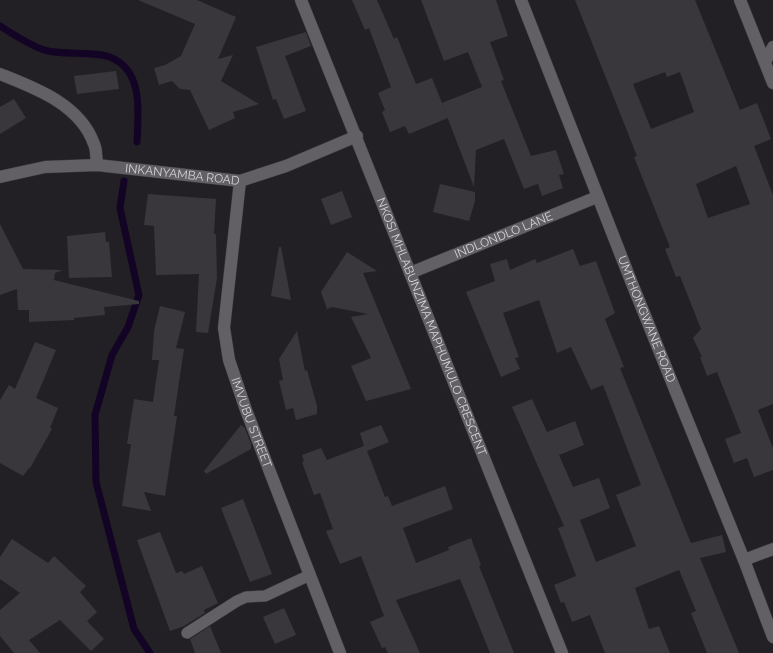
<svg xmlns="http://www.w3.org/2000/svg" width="773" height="653" font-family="Raleway,sans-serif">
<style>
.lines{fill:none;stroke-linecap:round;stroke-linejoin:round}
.stream{stroke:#130324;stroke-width:7}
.building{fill:#39373c;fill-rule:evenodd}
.lane-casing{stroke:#3b3a3e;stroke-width:12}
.street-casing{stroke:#3b3a3e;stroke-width:13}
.lane{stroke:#626065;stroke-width:11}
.street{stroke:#626065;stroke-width:12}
.labels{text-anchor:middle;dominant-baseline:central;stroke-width:3;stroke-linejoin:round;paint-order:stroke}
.street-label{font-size:12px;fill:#d3d2d5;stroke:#0b0a0c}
</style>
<rect width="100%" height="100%" fill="#222024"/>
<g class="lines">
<!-- stream -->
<g class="stream">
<path d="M0 26C13 34 33 48 48 51 65 55 99 51 112 58 144 72 138 114 137 142"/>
<path d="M124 181 120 208 139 295 128 327 112 355 95 415 96 482 134 629 150 653"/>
</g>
</g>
<!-- building -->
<g class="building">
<path d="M138 0H197L236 17 218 59 233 55 221 81 259 104 233 112 235 118 209 130 190 90 180 89 172 81 159 85 154 68 165 65 181 56 195 24Z"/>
<path d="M352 0H377L394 39 397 37 416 84 432 78 448 118 409 134 405 126 390 132 382 112 385 110 378 93 391 87 369 28 365 30Z"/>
<path d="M421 0H496L508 36 490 42 504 80 501 81 531 156 556 150 564 174 559 175 563 188 542 196 538 184 524 189 504 139 476 150 474 187 442 103 482 87 468 52 444 61Z"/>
<path d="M575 0H695L740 110 757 103 771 139 754 146 773 195V404L758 410 773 448V470L754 477 747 458 734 463 725 439 741 433 717 372 707 376 700 357H702L693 338 701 329 680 276 676 277 665 249 670 247 634 157 637 156ZM665 72 667 77 680 72 694 112 651 129 633 84ZM736 166 750 204 708 218 696 184Z"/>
<path d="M306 32 311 46 285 56 306 111 284 119 276 99 273 100 256 47Z"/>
<path d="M116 71 119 89 77 94 74 76Z"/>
<path d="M14 99 26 118 0 134V107Z"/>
<path d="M440 184 475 192V201L469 221 433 212Z"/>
<path d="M342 191 352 217 331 225 321 199Z"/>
<path d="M148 194 216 199 214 234H216L217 278 208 333 196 332 199 274 156 275 154 226 144 225Z"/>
<path d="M0 224 23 269 63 270 55 273 54 280 139 301V304L104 307 105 315 74 318V320L29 322V310H18L17 289 0 295Z"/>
<path d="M105 232 106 242H109L112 277 69 278 67 236Z"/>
<path d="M279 247H281L291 300 271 296Z"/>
<path d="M573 249 580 266 596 261 615 313 605 319 624 367 620 368 686 531 691 543 722 535 726 552 700 558 739 653H707L691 613 696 611 679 570 635 588 649 629 659 626 670 653H605L590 615 572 622 564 602 561 603 554 585 576 576 558 528 564 526 512 407 532 399 547 432 575 421 584 445 559 455 573 487 599 478 610 508 580 520 596 562 636 546 616 495 641 485 603 385 591 390 571 347 557 353 539 300 503 313 519 357 515 358 520 369 501 377 466 292 495 281 490 264 507 259 510 270 535 259 537 263Z"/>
<path d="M347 252 377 271 363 273 411 389 366 401 351 366 371 358 351 317 368 314 332 307 327 309 321 292Z"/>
<path d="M160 306 185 312 176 348 184 349 174 416H177L165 496 144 492 151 511 122 506 131 444H127L134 399 153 402 159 360H152L154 331Z"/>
<path d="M297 331 305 371 307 370 317 406V414L296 420 293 408 286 410 279 381 283 380 279 359Z"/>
<path d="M35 342 56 350 36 398 58 408 50 428 52 429 30 468H29L23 476 0 463V400L9 385 15 389Z"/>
<path d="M241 425 245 428 251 444V449L206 474 204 471Z"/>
<path d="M381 425 389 442 367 451 385 497 388 496 392 506 445 486 453 509 403 528 416 563 449 550 448 547 471 538 481 565 479 566 514 653H490L460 579 396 600 420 653H388L385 647 382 648 370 622 384 616 361 556 340 564 326 531 333 529 320 493 314 495 302 462 304 461 302 455 321 448 327 460 364 446 360 433Z"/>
<path d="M243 499 272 574 250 582 221 508Z"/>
<path d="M160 532 176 573 182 571 184 574 202 566 218 603 204 610 205 613 184 626 170 631 137 540Z"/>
<path d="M12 539 48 563 54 556 86 586 80 592 97 612 87 621 104 639 91 651 60 620 29 640 40 653H14L0 636V610L20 593 0 579V557Z"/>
<path d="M284 608 296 635 275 644 263 617Z"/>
<path d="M210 626 221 653H195L190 639Z"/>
</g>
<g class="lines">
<!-- lane casing -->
<g class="lane-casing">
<path id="lane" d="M187 633 237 601 246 597 265 596 310 575"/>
</g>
<!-- street casing -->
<g class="street-casing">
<g id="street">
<path id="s1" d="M301 0 562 653"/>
<path id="s2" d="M521 0 631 281 744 560 773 637"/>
<path d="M740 0 773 83"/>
<path d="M765 62 773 47"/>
<path d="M0 74C35 88 80 104 94 144 97 150 96 159 97 165"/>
<path id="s3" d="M0 177 45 167 97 165 240 181 286 166 357 136"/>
<path id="s4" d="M240 181 224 328 229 360 246 410 340 653"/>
<path id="s5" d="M410 273 597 197"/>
<path d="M744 560 773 549"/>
</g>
</g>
<!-- lane -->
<use href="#lane" class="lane"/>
<!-- street -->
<use href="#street" class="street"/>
</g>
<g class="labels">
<!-- street labels -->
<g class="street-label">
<text stroke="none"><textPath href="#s3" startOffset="184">INKANYAMBA ROAD</textPath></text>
<text stroke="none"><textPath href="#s5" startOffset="101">INDLONDLO LANE</textPath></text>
<text stroke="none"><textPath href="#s2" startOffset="343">UMTHONGWANE ROAD</textPath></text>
<text stroke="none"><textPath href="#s1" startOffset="352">NKOSI MHLABUNZIMA MAPHUMULO CRESCENT</textPath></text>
<text stroke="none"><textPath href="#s4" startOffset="247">IMVUBU STREET</textPath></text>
</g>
</g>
</svg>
